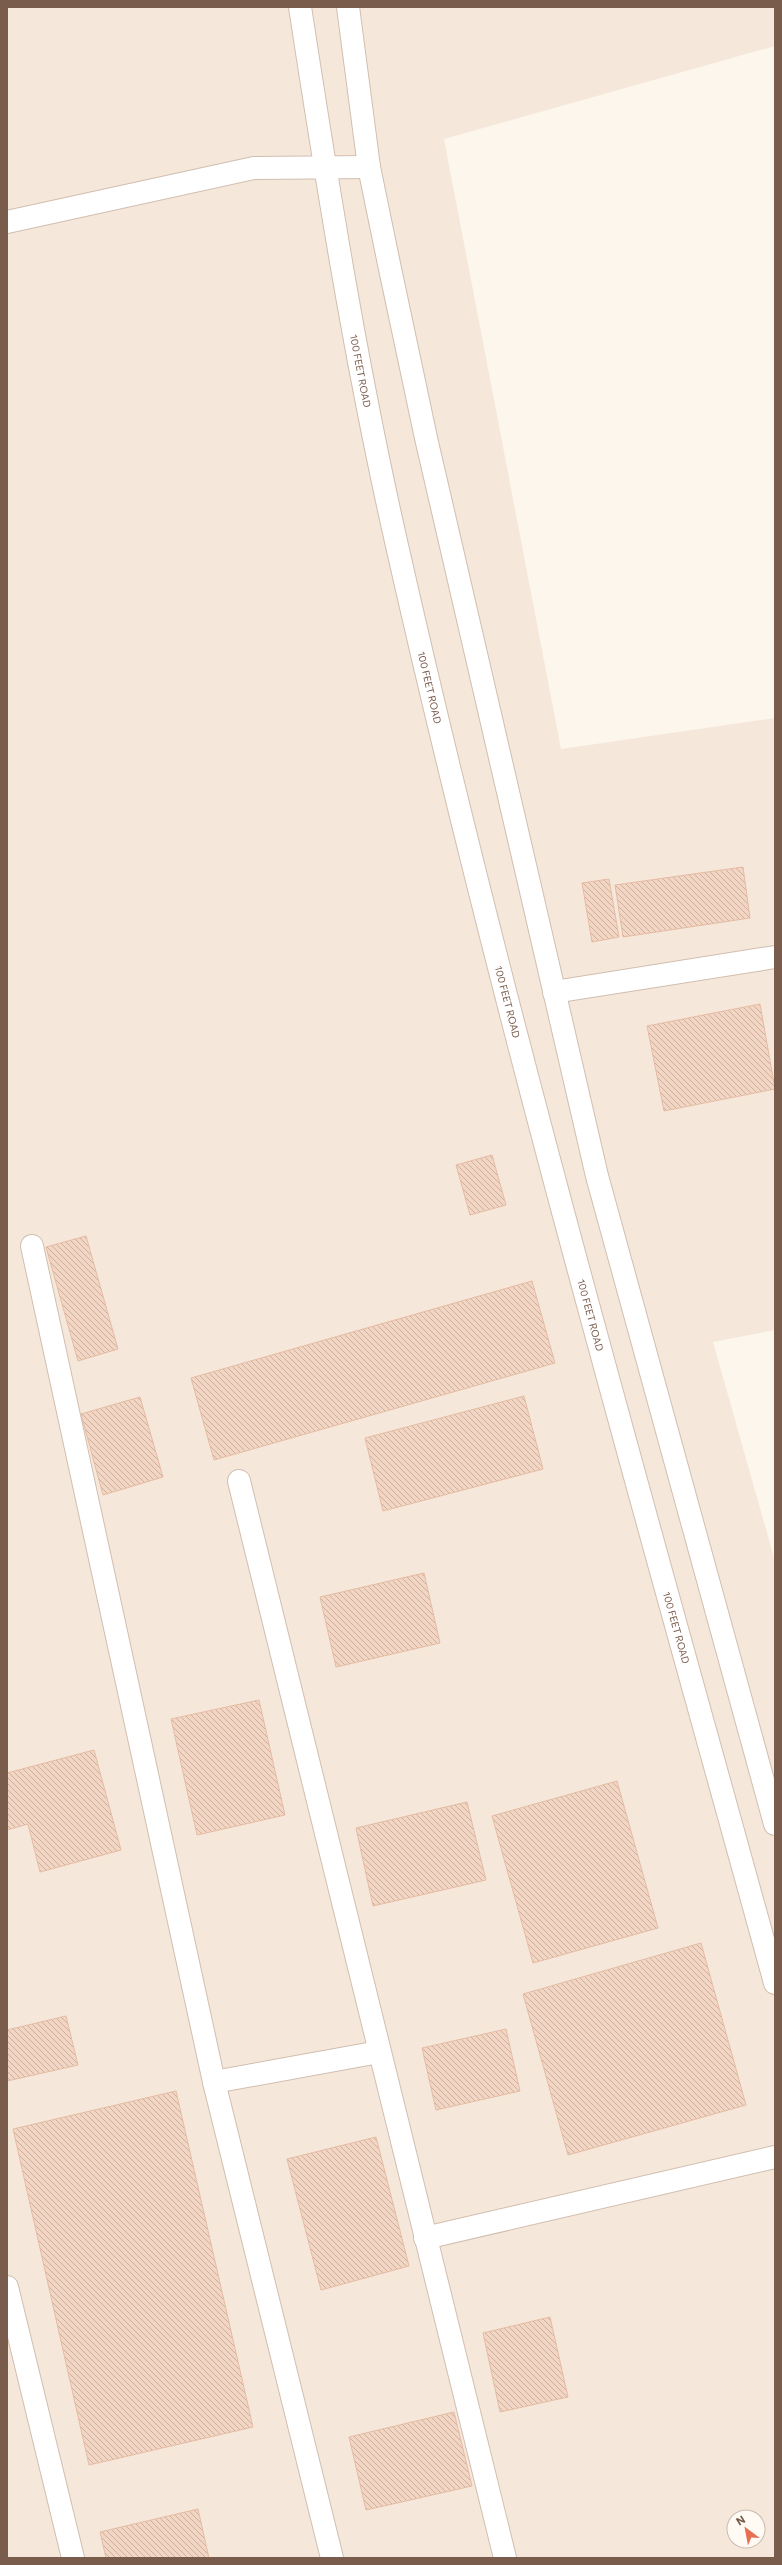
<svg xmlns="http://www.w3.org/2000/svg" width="782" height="2565" font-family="Commissioner,sans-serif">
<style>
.residential{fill:#f5e8da;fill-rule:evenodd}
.building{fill:url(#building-back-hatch);stroke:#e6bba3}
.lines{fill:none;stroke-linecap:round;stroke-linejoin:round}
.minor-casing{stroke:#d1beb0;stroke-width:24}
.minor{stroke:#fff;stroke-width:22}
.labels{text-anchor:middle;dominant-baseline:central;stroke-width:3;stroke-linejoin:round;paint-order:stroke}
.street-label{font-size:10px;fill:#7a5c4d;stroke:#fffaf3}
</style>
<defs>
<pattern id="building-back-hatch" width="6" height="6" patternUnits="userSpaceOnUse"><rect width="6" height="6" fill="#f3d5c3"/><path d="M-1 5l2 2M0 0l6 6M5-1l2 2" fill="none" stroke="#cab0a1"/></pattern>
</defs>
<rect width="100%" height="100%" fill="#fdf6ec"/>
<!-- residential -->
<path class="residential" d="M7 7H775V46L444 139 561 749 775 718V1330L713 1342 775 1561V2558H7ZM734 2517H758V2541H734Z"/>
<!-- building -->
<g class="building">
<path d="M743 867 750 918 623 937 615 885Z"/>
<path d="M609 879 619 937 592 942 582 883Z"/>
<path d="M760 1004 775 1089 664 1111 647 1026Z"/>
<path d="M492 1155 506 1205 470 1215 456 1165Z"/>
<path d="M86 1236 118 1349 78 1361 46 1247Z"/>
<path d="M532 1281 555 1363 214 1460 191 1378Z"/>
<path d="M524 1396 543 1469 383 1511 365 1438Z"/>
<path d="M140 1397 163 1477 103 1495 81 1414Z"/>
<path d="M424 1573 440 1643 336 1667 320 1597Z"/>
<path d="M259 1700 285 1815 197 1835 171 1719Z"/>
<path d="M94 1750 121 1850 40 1872 28 1824 7 1830V1773Z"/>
<path d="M617 1781 658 1928 533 1963 492 1816Z"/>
<path d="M467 1802 486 1880 373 1906 356 1828Z"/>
<path d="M701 1943 746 2105 568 2155 523 1994Z"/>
<path d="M66 2016 78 2065 7 2081V2030Z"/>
<path d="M506 2029 520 2091 436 2110 422 2048Z"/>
<path d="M176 2091 253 2427 89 2465 13 2129Z"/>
<path d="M376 2137 409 2266 321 2290 287 2159Z"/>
<path d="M550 2317 568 2397 500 2412 483 2333Z"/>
<path d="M454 2412 472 2486 366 2510 349 2437Z"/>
<path d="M198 2509 209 2558H106L100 2532Z"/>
</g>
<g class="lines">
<!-- minor casing -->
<g class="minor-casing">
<g id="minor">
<path id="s1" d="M300 7C328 189 357 371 398 550 507 1032 644 1507 775 1983"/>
<path d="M348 7 369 167 389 264 426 438 597 1176 775 1824"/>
<path d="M7 222 254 168 369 167"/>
<path d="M554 992 775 957"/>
<path d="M32 1246 214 2082 332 2558"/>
<path d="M239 1481 505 2558"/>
<path d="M214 2082 379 2052"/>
<path d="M425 2238 775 2157"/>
<path d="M7 2287 73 2558"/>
</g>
</g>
<!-- minor -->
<use href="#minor" class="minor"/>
</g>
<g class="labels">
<!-- street labels -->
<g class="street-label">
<text stroke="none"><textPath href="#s1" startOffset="369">100 FEET ROAD</textPath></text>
<text stroke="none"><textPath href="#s1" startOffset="693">100 FEET ROAD</textPath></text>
<text stroke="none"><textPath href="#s1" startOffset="1017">100 FEET ROAD</textPath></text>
<text stroke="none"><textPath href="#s1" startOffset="1341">100 FEET ROAD</textPath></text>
<text stroke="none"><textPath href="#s1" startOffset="1665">100 FEET ROAD</textPath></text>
</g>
</g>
<!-- border -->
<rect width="782" height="2565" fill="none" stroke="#7a5c4d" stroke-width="16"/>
<!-- north arrow -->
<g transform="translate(746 2529) rotate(328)"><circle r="19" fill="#fffaf3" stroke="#cabbb1"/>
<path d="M0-3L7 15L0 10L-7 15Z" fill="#e76f51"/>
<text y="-6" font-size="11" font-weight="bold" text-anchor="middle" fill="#7a5c4d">N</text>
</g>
</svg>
